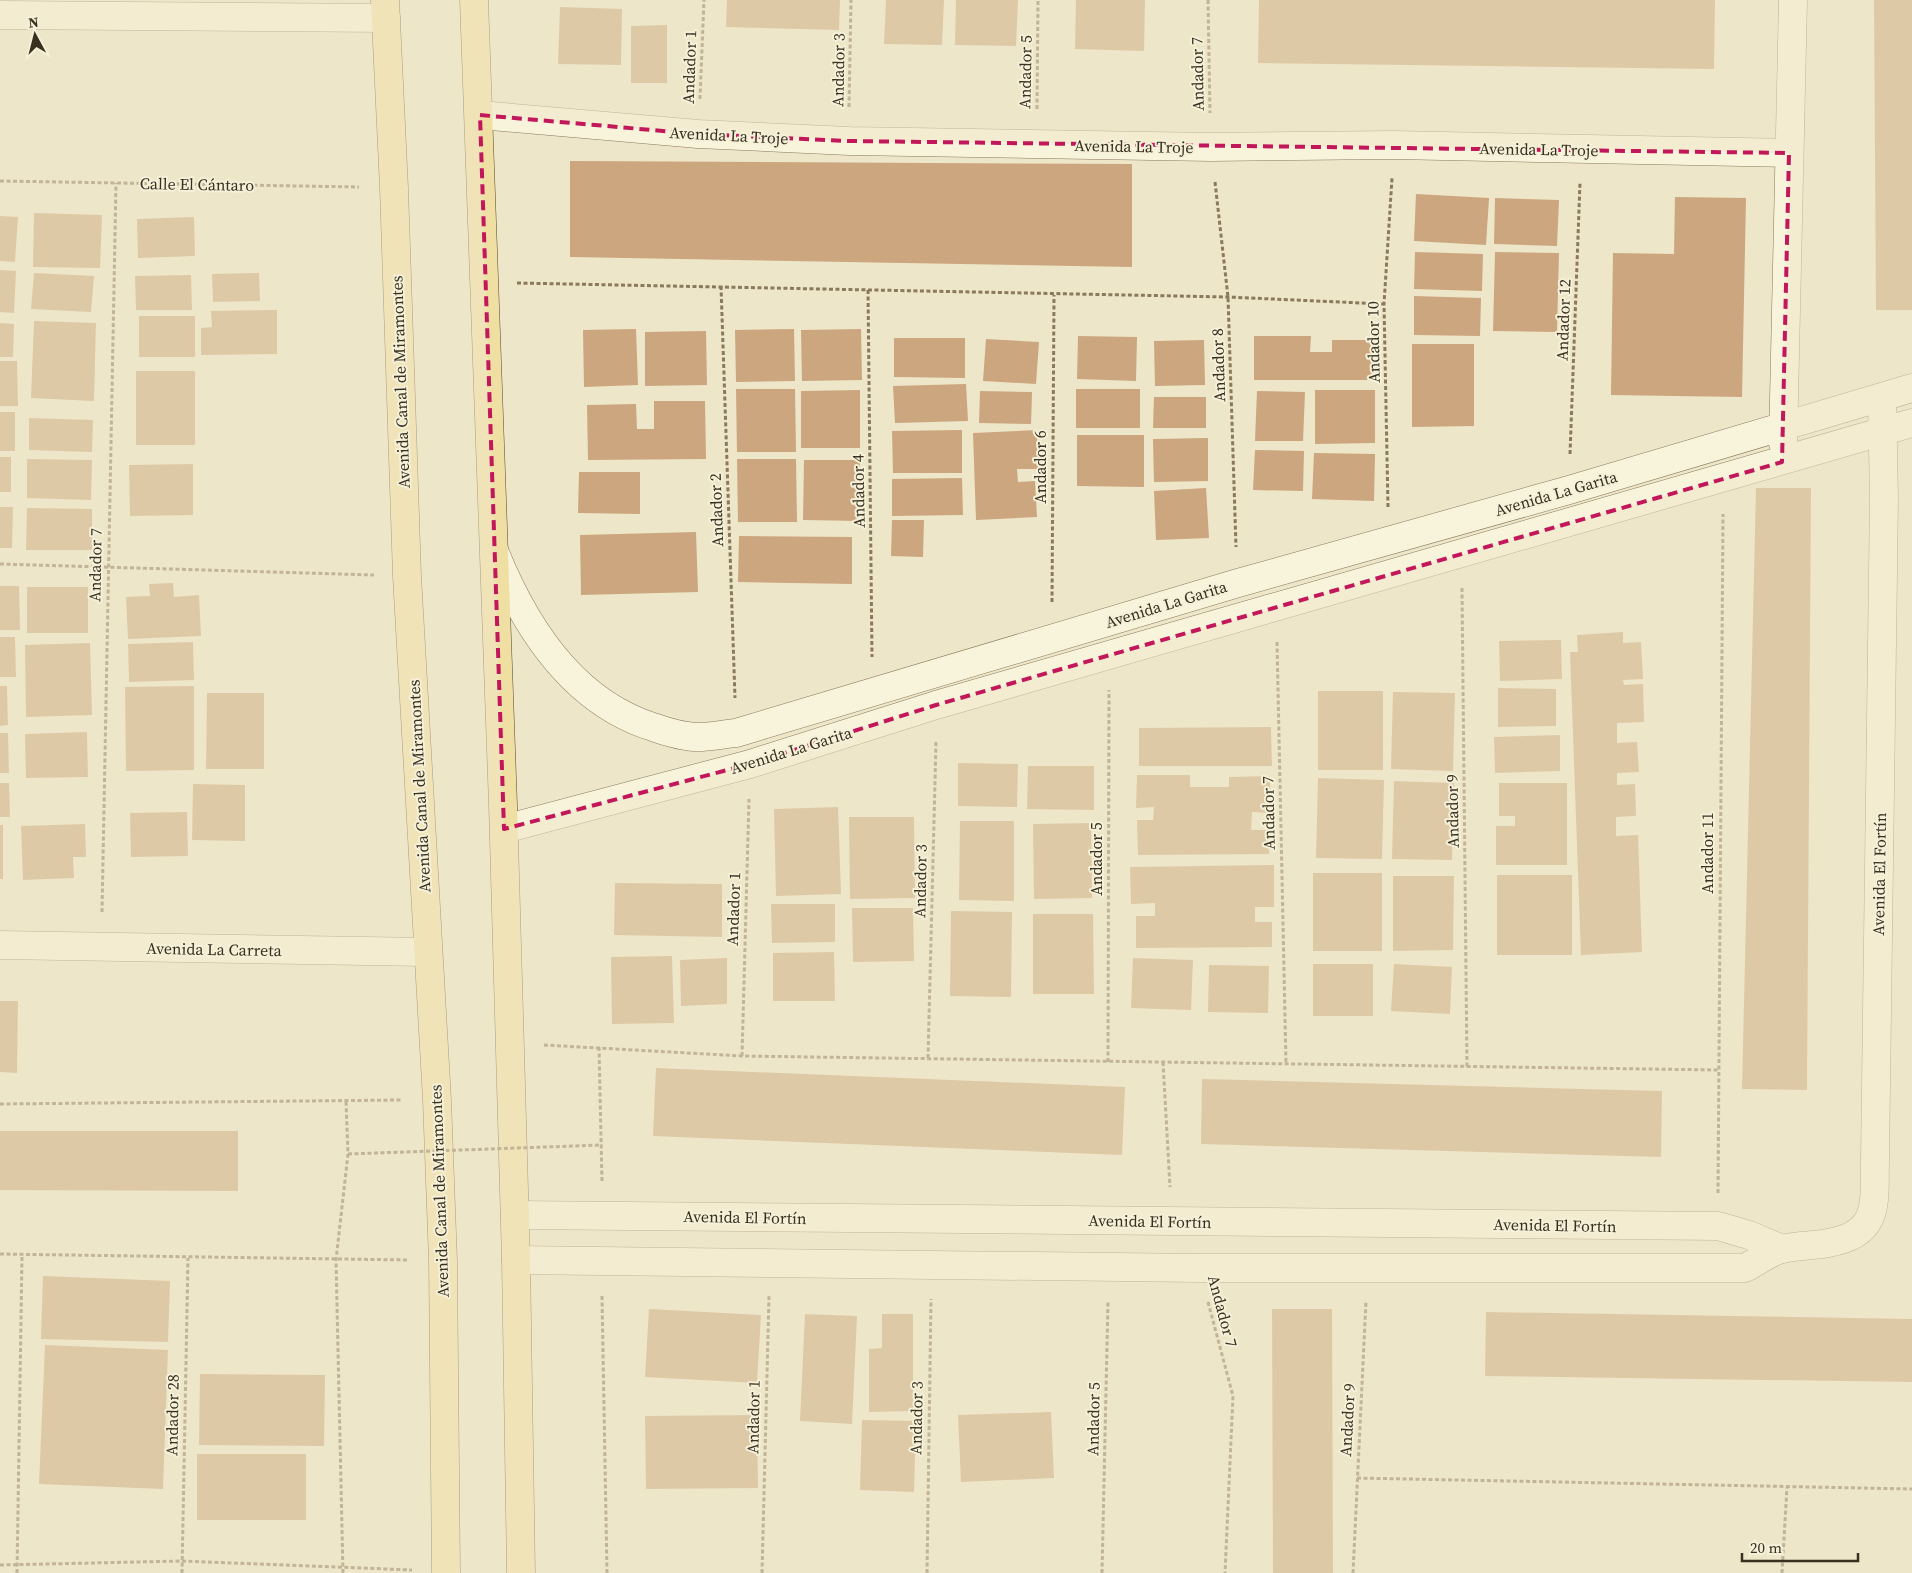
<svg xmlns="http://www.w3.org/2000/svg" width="1912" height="1573" font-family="'Source Serif 4',serif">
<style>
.building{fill:#cba67f}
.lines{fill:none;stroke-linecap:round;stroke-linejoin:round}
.street-casing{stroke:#8a795d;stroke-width:29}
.primary-casing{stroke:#584731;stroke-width:29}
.path{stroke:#8a795d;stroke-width:3;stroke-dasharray:4 2.5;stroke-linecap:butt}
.street{stroke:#f8f3db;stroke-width:28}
.primary{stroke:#efdfa2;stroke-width:28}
.path-bridge{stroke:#8a795d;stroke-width:3;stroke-dasharray:4 2.5;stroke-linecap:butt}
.marked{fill:none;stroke:#c2185b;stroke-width:4;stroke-dasharray:10 6;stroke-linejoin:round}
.labels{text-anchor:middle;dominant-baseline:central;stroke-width:4;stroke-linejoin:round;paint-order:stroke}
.street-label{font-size:16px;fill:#3a3020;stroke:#f5f0d8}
</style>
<rect width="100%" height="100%" fill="#eee6c8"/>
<!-- building -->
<g class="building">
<path d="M727 0H840L839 30 726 27Z"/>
<path d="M886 0H944L942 45 884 44Z"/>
<path d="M956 0H1018L1016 46 955 45Z"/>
<path d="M1076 0H1145L1144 51 1075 49Z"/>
<path d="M1259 0H1715L1714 69 1258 63Z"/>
<path d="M1874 0H1912V310H1876Z"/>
<path d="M560 7 622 9 621 65 558 64Z"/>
<path d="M667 25V83H631V26Z"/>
<path d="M570 161 1132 164V267L570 257Z"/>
<path d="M1416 194 1489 198 1486 245 1414 241Z"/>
<path d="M1675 197 1746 198 1742 397 1611 395 1613 253 1674 254Z"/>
<path d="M1495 198 1559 200 1557 246 1494 244Z"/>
<path d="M34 213 102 215 100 268 33 267Z"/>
<path d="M0 216 18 217 15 262 0 261Z"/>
<path d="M194 217 195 256 138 258 137 219Z"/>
<path d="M1415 252 1483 254 1482 291 1414 289Z"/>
<path d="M1495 252 1559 253 1557 332 1493 331Z"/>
<path d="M0 270 16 271 14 313 0 312Z"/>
<path d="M34 273 94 276 91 312 31 309Z"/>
<path d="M259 273 260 301 213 302 212 274Z"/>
<path d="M191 275 192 310H136L135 276Z"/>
<path d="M1414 296 1481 298 1480 336 1414 335Z"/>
<path d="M277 310V354L201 355V328L212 327 211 311Z"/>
<rect x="139" y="316" width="56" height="41"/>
<path d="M34 321 96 323 94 401 31 398Z"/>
<path d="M0 323 14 324 13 357H0Z"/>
<path d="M636 329 638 385 584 387 583 330Z"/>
<path d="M794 329 795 381 736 382 735 330Z"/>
<path d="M861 329 862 380 802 381 801 330Z"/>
<path d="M706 331 707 385 645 386V332Z"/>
<path d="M1078 336 1137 337 1136 381 1077 379Z"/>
<path d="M1254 336H1311L1310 352H1332V340H1377V380H1254Z"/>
<path d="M894 338H965V378L894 377Z"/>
<path d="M986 339 1039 342 1036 384 983 381Z"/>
<path d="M1204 340 1205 385 1155 386 1154 341Z"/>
<path d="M1412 344H1474V426L1412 427Z"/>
<path d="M0 361H17L18 406H0Z"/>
<rect x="136" y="371" width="59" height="74"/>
<path d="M966 384 968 421 895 423 893 386Z"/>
<path d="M736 389H795L796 452H737Z"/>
<rect x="1076" y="389" width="64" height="39"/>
<path d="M860 390V448H801V391Z"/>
<path d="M1315 390H1375V443L1315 444Z"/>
<path d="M980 391 1032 392 1031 424 979 423Z"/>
<path d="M1257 391 1305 392 1303 441H1255Z"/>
<path d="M1154 397H1206V428H1153Z"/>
<path d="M654 401H705L706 459 588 460 587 405 636 404 637 429H654Z"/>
<rect x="0" y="412" width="15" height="39"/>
<path d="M29 418 93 420 92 452 29 450Z"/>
<path d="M962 430V473H893L892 431Z"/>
<path d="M1037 430 1038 469H1017L1018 482 1035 481 1037 517 976 520 973 433Z"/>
<path d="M1077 435H1144V487L1077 486Z"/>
<path d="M1208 438V481L1154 482 1153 439Z"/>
<path d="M1255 450 1304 451 1303 491 1253 490Z"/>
<path d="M1314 453 1375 454 1374 501 1312 499Z"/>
<rect x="0" y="457" width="11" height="35"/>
<path d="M27 459 92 460 91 500 27 498Z"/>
<path d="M737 459H796L797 522H738Z"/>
<path d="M804 460H860V521L803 520Z"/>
<path d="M193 464V515L130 516 129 465Z"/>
<path d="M579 472H640V514L578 513Z"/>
<path d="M962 478 963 515 892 516V479Z"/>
<path d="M1206 488 1209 538 1156 540 1154 491Z"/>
<path d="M1756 488H1811L1807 1090 1742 1089Z"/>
<path d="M0 507H13L12 548H0Z"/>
<path d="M27 508 92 509V550H26Z"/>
<path d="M892 520H924L923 557 891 556Z"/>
<path d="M696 532 698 592 581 595 580 535Z"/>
<path d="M739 536 852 537V584L738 582Z"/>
<path d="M173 583 174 597 199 595 201 636 128 639 126 597 150 596 149 584Z"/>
<path d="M0 586H19L20 630H0Z"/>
<rect x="27" y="587" width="61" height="46"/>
<path d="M1623 632V643L1641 642 1643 679 1623 680 1624 685 1643 684 1644 722 1617 723V743L1637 742 1639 772 1617 773V785L1635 784 1636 816 1616 817V836L1638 835 1642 952 1581 955 1570 652H1578L1577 635Z"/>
<path d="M0 637H15L16 677H0Z"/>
<path d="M1561 640 1562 679 1500 681 1499 641Z"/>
<path d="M193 642 194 680 129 682 128 644Z"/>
<path d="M90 643 92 715 26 717 25 645Z"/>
<path d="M0 686H7L8 725 0 726Z"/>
<path d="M194 686V770L126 771 125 687Z"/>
<path d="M1498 688 1556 689V726L1498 727Z"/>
<rect x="1318" y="691" width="65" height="79"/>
<path d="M1393 692 1455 693 1453 771 1391 769Z"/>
<path d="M207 693H264V769H206Z"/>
<path d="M1271 727 1272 766H1139V728Z"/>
<path d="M87 732 88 777 26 778 25 734Z"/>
<path d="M0 733H8L9 773H0Z"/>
<path d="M1560 735V771L1495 773 1494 737Z"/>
<path d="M958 763 1018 764 1017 807 958 806Z"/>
<path d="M1028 766H1094V810L1027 809Z"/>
<path d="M1137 775H1190V787H1229V777L1270 776V813L1252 812 1251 830H1269V854L1138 855 1137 820H1153L1154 807 1136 808Z"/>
<path d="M1318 778 1384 780 1382 859 1316 858Z"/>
<path d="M1394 781 1454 783 1452 860 1392 859Z"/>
<path d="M0 783H9L10 817H0Z"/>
<path d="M1499 783H1567V865H1496V826H1515V816H1499Z"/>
<path d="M193 784 245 785V841L192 840Z"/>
<path d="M838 807 841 894 776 896 774 809Z"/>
<path d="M187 812 188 856 131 857 130 813Z"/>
<path d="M849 817H914L915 898 850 899Z"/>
<path d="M960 821H1014V901L959 900Z"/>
<path d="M1091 823 1092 898 1034 899 1033 824Z"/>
<path d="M85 824 86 857H73L74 878 23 880 21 826Z"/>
<rect x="0" y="825" width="3" height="54"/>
<path d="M1274 865V907H1255V922H1272V947L1136 948V916H1155V903L1131 904 1130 867Z"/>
<rect x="1313" y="873" width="69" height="78"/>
<rect x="1497" y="875" width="75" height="80"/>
<path d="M1393 876H1454L1453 950 1393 951Z"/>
<path d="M615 883 722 884V937L614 935Z"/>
<path d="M771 904H835V942L772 943Z"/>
<path d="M852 908H913L914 961 853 962Z"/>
<path d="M951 911 1012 912 1011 997 950 996Z"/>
<path d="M1033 914H1093L1094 994H1033Z"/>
<path d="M834 952 835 1001H773V953Z"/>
<path d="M672 956 674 1023 612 1024 611 957Z"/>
<path d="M727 958V1004L681 1006 680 960Z"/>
<path d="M1133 958 1193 960 1191 1010 1131 1008Z"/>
<rect x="1313" y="964" width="60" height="52"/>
<path d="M1394 964 1452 967 1450 1014 1391 1011Z"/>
<path d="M1209 965 1269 966 1268 1013 1208 1012Z"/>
<path d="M0 1001H18L17 1073 0 1072Z"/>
<path d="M656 1068 1125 1087 1122 1155 653 1136Z"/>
<path d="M1202 1079 1662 1091 1661 1157 1201 1144Z"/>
<path d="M0 1131H238V1191L0 1190Z"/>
<path d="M43 1276 170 1281 168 1342 41 1339Z"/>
<path d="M649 1309 761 1315 757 1383 645 1377Z"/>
<path d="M1272 1309H1332L1333 1573H1273Z"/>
<path d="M1486 1312 1912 1319V1382L1485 1376Z"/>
<path d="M805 1314 857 1316 852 1424 800 1421Z"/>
<path d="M882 1314H913V1411L869 1412V1349L882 1348Z"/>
<path d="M45 1345 168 1350 163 1489 39 1484Z"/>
<path d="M200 1374 325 1375 324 1446 199 1445Z"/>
<path d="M1051 1412 1054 1478 961 1482 958 1415Z"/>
<path d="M757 1415 758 1488 646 1489 645 1416Z"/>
<path d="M862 1420 916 1421 914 1492 860 1490Z"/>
<rect x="197" y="1454" width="109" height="66"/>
</g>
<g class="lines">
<!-- street casing -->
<g class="street-casing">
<g id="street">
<path d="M0 15 386 18"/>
<path d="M480 115 698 134 849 141 1211 147 1394 145 1789 153"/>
<path d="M1783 443 1793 0"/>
<path d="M495 553C525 627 573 702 653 727 667 732 683 737 698 737 710 737 724 734 736 733L1238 583 1569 490 1912 388"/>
<path d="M504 829 750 764 936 705 1912 423"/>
<path d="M0 945 428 952"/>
<path d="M515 1215 1718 1226 1749 1235 1782 1249"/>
<path d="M516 1260 1199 1268H1745C1757 1262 1770 1252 1782 1249 1797 1245 1813 1246 1828 1243 1881 1234 1874 1203 1875 1159L1884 498 1882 398"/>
</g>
</g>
<!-- primary casing -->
<g class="primary-casing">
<g id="primary">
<path d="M385 0 394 188 407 576 437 1100 443 1261 446 1573"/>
<path d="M474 0 503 805 516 1260 521 1573"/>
</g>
</g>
<!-- path -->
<g class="path">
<path d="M1208 0 1210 113"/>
<path d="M700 99 704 0"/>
<path d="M849 107 851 0"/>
<path d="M1037 109 1038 0"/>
<path d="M0 181 359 187"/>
<path d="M1215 182 1228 297 1236 547"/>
<path d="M517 283 1228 297 1384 304"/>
<path d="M721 286 735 698"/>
<path d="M868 290 872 657"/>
<path d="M1570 454 1580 183"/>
<path d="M1388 507 1384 304 1392 178"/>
<path d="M0 564 374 575"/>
<path d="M1462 588 1467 1067"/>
<path d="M1052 602 1054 295"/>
<path d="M1277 642 1286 1064"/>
<path d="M102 912 116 183"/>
<path d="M544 1045 742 1056 1718 1070"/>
<path d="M599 1047 602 1182"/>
<path d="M742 1056 749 799"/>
<path d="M928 1058 936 742"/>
<path d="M1108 1062 1109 690"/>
<path d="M1163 1062 1170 1187"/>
<path d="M0 1104 402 1100"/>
<path d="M1718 1193 1723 514"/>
<path d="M0 1254 409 1260"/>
<path d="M602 1296 607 1573"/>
<path d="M1208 1302 1233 1396 1225 1573"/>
<path d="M1357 1478 1912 1489"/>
<path d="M0 1565 182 1561 412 1570"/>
<path d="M17 1573 22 1255"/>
<path d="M182 1573 188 1258"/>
<path d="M343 1573 336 1260 348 1154 346 1101"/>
<path d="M762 1573 769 1296"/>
<path d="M927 1573 931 1299"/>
<path d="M1102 1573 1108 1301"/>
<path d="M1353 1573 1366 1301"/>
<path d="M1782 1573 1787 1487"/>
</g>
<!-- street -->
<use href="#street" class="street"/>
<!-- primary -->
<use href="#primary" class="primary"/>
<!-- path-bridge -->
<path class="path-bridge" d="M348 1154 602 1145"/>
</g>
<!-- marked area -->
<path d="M0 0H1912V1573H0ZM480 115 698 134 849 141 1789 153 1782 462 936 705 750 764 504 829Z" fill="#eee6c8" fill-opacity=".55" fill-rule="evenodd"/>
<path class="marked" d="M480 115 698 134 849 141 1789 153 1782 462 936 705 750 764 504 829Z"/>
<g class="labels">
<!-- street labels -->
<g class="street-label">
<text transform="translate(689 67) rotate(-88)">Andador 1</text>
<text transform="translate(838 70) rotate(-89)">Andador 3</text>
<text transform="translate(1025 72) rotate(-89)">Andador 5</text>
<text transform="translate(1197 74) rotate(-91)">Andador 7</text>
<text transform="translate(729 135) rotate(3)">Avenida La Troje</text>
<text transform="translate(1134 146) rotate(1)">Avenida La Troje</text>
<text transform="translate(1539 149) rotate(1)">Avenida La Troje</text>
<text transform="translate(197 184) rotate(1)">Calle El Cántaro</text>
<text transform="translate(1563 320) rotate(-88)">Andador 12</text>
<text transform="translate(1373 342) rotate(-91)">Andador 10</text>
<text transform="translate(1218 365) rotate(-92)">Andador 8</text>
<text transform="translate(400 382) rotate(-92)">Avenida Canal de Miramontes</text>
<text transform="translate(1040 467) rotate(-90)">Andador 6</text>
<text transform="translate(858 491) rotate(-91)">Andador 4</text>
<text transform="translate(1556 493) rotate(-16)">Avenida La Garita</text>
<text transform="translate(716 510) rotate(-92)">Andador 2</text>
<text transform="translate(95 565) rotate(-89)">Andador 7</text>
<text transform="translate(1166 604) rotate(-17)">Avenida La Garita</text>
<text transform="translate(791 750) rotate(-17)">Avenida La Garita</text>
<text transform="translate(419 786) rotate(-93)">Avenida Canal de Miramontes</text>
<text transform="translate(1452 811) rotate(-91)">Andador 9</text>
<text transform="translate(1268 813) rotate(-91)">Andador 7</text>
<text transform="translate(1707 853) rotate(-90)">Andador 11</text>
<text transform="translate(1096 859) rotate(-90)">Andador 5</text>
<text transform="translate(1879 874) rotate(-89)">Avenida El Fortín</text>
<text transform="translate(920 881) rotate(-89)">Andador 3</text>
<text transform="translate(733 909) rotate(-88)">Andador 1</text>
<text transform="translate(214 949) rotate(1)">Avenida La Carreta</text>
<text transform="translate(439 1191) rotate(-92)">Avenida Canal de Miramontes</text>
<text transform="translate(745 1217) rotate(1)">Avenida El Fortín</text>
<text transform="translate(1150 1221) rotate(1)">Avenida El Fortín</text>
<text transform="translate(1555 1225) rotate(1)">Avenida El Fortín</text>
<text transform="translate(1223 1311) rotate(75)">Andador 7</text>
<text transform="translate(172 1415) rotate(-89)">Andador 28</text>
<text transform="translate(753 1417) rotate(-89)">Andador 1</text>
<text transform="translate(916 1418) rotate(-89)">Andador 3</text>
<text transform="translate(1093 1419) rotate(-89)">Andador 5</text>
<text transform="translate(1347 1420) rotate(-87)">Andador 9</text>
</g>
</g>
<!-- north arrow -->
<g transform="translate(35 35) rotate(353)" stroke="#f5f0d8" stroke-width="4" paint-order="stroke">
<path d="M0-4L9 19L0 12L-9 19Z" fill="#3a3020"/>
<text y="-8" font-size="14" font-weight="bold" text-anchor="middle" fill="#3a3020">N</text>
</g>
<!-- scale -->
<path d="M1742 1553v8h116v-8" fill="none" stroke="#3a3020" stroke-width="2.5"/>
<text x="1750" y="1553" font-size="15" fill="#3a3020" stroke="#f5f0d8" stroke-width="4" paint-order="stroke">20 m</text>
</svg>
